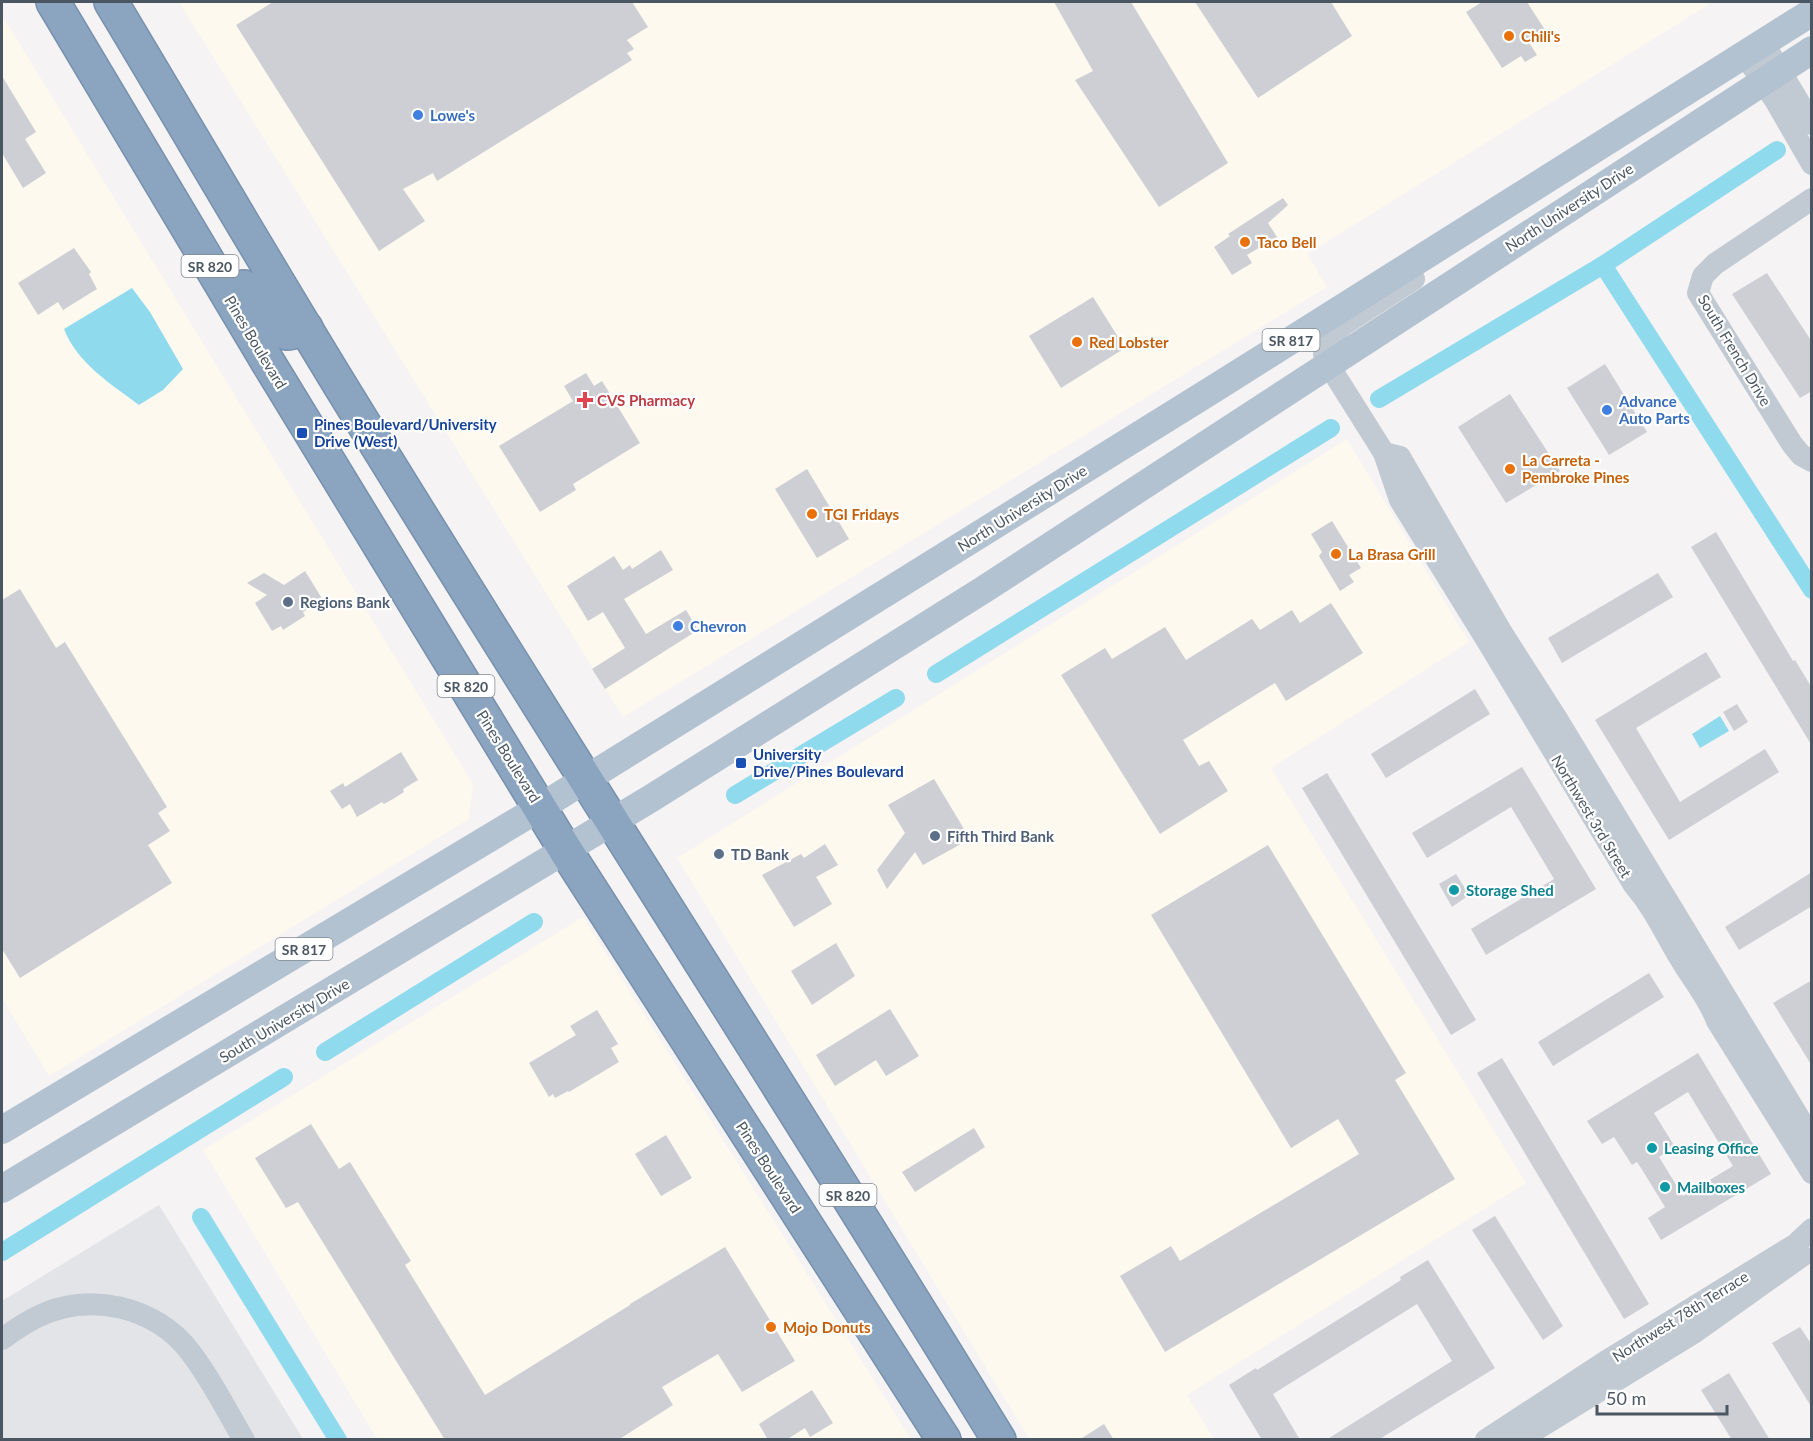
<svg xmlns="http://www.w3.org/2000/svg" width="1813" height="1441" font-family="Lato,sans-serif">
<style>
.commercial{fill:#fdf9ef}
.airport{fill:#e2e4e7}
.water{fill:#90daee}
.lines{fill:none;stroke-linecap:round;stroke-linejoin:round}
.canal{stroke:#90daee;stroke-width:18}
.building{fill:#cdcfd5;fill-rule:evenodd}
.highway-casing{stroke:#7690ad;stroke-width:36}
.minor{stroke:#c1cad2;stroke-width:22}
.major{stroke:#b3c2d1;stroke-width:28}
.highway{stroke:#8ba5c1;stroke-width:33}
.food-dot{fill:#e8710a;stroke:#fff;stroke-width:2}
.shop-dot{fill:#3f7fe0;stroke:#fff;stroke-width:2}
.health-dot{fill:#e0444e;stroke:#fff;stroke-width:2}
.transit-dot{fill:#1a4fb4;stroke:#fff;stroke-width:2}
.service-dot{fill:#5c6f8a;stroke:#fff;stroke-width:2}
.culture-dot{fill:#0f9aa8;stroke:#fff;stroke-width:2}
.labels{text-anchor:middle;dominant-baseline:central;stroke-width:4.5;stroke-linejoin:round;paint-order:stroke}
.shield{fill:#fff;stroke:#808990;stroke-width:1.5}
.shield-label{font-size:14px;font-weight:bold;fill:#4a5661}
.food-label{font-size:15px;font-weight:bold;fill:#c56008;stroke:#fff;text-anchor:start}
.shop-label{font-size:15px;font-weight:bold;fill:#366cbe;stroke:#fff;text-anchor:start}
.street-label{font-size:15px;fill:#4a5661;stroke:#fff}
.health-label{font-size:15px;font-weight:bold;fill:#be3a42;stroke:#fff;text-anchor:start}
.transit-label{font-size:15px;font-weight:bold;fill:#164399;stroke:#fff;text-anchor:start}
.service-label{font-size:15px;font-weight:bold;fill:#4e5e75;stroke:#fff;text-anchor:start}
.culture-label{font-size:15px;font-weight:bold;fill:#0d838f;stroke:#fff;text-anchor:start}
</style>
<rect width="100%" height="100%" fill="#f5f3f3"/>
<!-- commercial -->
<g class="commercial">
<path d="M179 2H1713L1307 254 1327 287 623 717Z"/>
<path d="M2 15 473 784 469 819 49 1076 2 998Z"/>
<path d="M1347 439 1469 642 1271 768 1526 1183 1187 1395 1214 1439H1029L677 858Z"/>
<path d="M583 917 911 1439H377L203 1150Z"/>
</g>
<!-- airport -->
<path class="airport" d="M159 1205 303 1439 2 1440V1301Z"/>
<!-- water -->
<g class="water">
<path d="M132 288 150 312 183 369 163 390 139 405C111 384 77 363 64 329Z"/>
<path d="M1720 716 1729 731 1700 748 1692 734Z"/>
</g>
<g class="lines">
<!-- canal -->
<g class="canal">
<path d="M1603 265 1812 590"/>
<path d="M1379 399 1603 265 1777 150"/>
<path d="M936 674 1331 428"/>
<path d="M735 795 896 698"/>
<path d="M325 1052 534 922"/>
<path d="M201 1217 338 1440"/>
<path d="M2 1252 284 1077"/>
</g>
</g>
<!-- building -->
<g class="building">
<path d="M273 2H632L648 27 627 40 634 49 627 53 632 60 437 181 433 173 403 189 425 221 379 251 236 25Z"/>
<path d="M1054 2H1131L1228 163 1159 207 1075 80 1093 71Z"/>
<path d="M1195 2H1331L1352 36 1258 98Z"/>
<path d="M1482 2H1527L1545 30 1528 41 1537 55 1525 62 1521 56 1502 68 1466 12Z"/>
<path d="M2 76 36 132 25 139 46 173 23 188 2 153Z"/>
<path d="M1283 198 1288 205 1268 223 1277 237 1247 255 1252 263 1232 275 1214 247 1230 236 1228 234Z"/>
<path d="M74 248 91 272 89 274 97 289 63 310 58 302 38 315 18 283Z"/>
<path d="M1767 273 1812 342V391L1800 398 1732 294Z"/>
<path d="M1093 297 1125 348 1061 388 1029 336Z"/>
<path d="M1605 364 1647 432 1609 455 1567 388Z"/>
<path d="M586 373 594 386 602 381 640 443 573 484 576 490 540 512 499 446 573 401 564 386Z"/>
<path d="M1510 394 1560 471 1506 503 1458 427Z"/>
<path d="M807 469 849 539 817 558 775 489Z"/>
<path d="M1332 521 1361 568 1349 575 1354 582 1340 591 1319 556 1322 552 1311 534Z"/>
<path d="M1716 532 1793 661 1795 660 1812 688V746L1691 547Z"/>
<path d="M661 550 673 570 624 599 646 634 686 610 698 630 605 689 592 669 625 648 603 612 588 621 567 586 614 556 623 570 630 565 632 569Z"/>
<path d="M305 571 323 600 303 612 305 616 283 630 281 626 272 631 255 603 267 595 247 583 264 573 284 585Z"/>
<path d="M1658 573 1673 597 1562 663 1548 638Z"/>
<path d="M20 589 56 648 65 642 167 807 158 813 170 831 148 845 172 883 20 978 2 949V600Z"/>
<path d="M1331 603 1363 653 1286 701 1275 683 1183 740 1199 766 1209 761 1228 791 1160 834 1061 675 1105 648 1112 659 1165 627 1186 660 1252 619 1260 630 1292 610 1300 623Z"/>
<path d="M1706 652 1721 677 1636 728 1680 802 1765 749 1779 772 1669 840 1595 720Z"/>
<path d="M1475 689 1490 714 1386 778 1371 754Z"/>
<path d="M1737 704 1748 722 1734 731 1723 712Z"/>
<path d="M401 752 418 780 403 789 404 792 393 799 384 804 382 802 357 817 350 804 342 809 330 791 343 783 345 787Z"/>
<path d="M1522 767 1596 889 1486 955 1471 929 1554 879 1511 807 1427 858 1412 833Z"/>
<path d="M1327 773 1476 1020 1451 1035 1302 788Z"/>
<path d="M934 779 970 839 923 865 915 852 887 889 877 870 905 833 888 805Z"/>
<path d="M825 844 838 865 816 877 832 904 794 927 762 875 801 854 804 858Z"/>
<path d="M1268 845 1406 1073 1395 1080 1455 1179 1165 1352 1120 1276 1171 1246 1180 1261 1359 1154 1338 1119 1291 1148 1151 915Z"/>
<path d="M1812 872V906L1739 950 1725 927Z"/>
<path d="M1456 874 1469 895 1452 907 1439 884Z"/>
<path d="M836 943 855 976 812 1005 791 971Z"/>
<path d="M1649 973 1664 997 1553 1066 1538 1042Z"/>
<path d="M1812 980V1066L1773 1003Z"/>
<path d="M890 1009 919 1056 886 1076 876 1060 835 1086 816 1055Z"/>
<path d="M597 1010 618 1044 611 1048 619 1062 569 1092 568 1091 555 1098 553 1094 549 1097 529 1063 576 1035 570 1026Z"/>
<path d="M1698 1053 1771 1174 1661 1240 1648 1218 1665 1207 1641 1168 1637 1162 1632 1165 1614 1137 1602 1144 1587 1121ZM1688 1092 1733 1166 1683 1196 1659 1157 1675 1147 1654 1113Z"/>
<path d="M1502 1058 1649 1304 1624 1319 1477 1073Z"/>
<path d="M311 1124 339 1169 350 1162 411 1261 405 1265 485 1395 630 1305V1304L725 1247 795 1361 742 1392 718 1354 662 1387 673 1405 618 1440H445L298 1202 286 1208 255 1158Z"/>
<path d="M974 1128 985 1147 915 1192 902 1172Z"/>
<path d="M666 1135 692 1178 661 1196 635 1154Z"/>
<path d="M1495 1216 1563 1326 1543 1340 1472 1230Z"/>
<path d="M1428 1260 1495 1368 1378 1440H1326L1452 1361 1417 1304 1273 1394 1300 1440H1262L1229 1385 1256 1368 1257 1370 1376 1296 1401 1280 1400 1277Z"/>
<path d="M1800 1327 1812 1345V1408L1772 1343Z"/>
<path d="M1729 1373 1770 1440H1732L1701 1390Z"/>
<path d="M812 1390 833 1423 810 1437 805 1428 786 1440H768L759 1424Z"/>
<path d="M1104 1424 1114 1440H1079Z"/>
</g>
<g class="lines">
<!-- highway casing -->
<g class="highway-casing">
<g id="highway">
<path d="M53 2 269 364 566 851 944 1440"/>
<path d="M111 2C191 135 269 270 351 403 564 750 786 1092 999 1440"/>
<path d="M244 287C252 299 271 330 287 333 292 333 300 330 306 328"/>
</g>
</g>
<!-- minor -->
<g class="minor">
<path d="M1763 42 1812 124"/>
<path d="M1744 54 1775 100 1812 164"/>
<path d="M1812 199 1715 264 1703 276 1698 293 1792 444 1801 455 1812 461"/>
<path d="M1414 279 1343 325 1334 334 1324 354 1328 364 1384 453 1400 457 1502 633 1557 719 1812 1139"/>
<path d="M1384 453 1400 500 1486 639 1634 885C1654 908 1665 934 1681 960 1693 980 1709 999 1717 1021L1812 1173"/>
<path d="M2 1339C13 1331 25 1323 37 1317 89 1291 156 1306 191 1353 211 1379 227 1411 244 1440"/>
<path d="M1486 1440 1608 1360 1796 1244 1812 1229"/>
<path d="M1519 1440 1695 1332 1802 1256"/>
</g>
<!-- major -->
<g class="major">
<path d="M2 1130 541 807 1212 390 1812 12"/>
<path d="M2 1189 650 799 983 590 1812 50"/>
</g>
<!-- highway -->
<use href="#highway" class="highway"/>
</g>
<!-- markers -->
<g class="food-dot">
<circle cx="1509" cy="36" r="6"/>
<circle cx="1245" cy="242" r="6"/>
<circle cx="1077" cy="342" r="6"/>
<circle cx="1510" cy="469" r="6"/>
<circle cx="812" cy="514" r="6"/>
<circle cx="1336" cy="554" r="6"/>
<circle cx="771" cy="1327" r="6"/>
</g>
<g class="shop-dot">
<circle cx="418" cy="115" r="6"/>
<circle cx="1607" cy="410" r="6"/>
<circle cx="678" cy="626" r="6"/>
</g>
<path class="health-dot" d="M582 391h6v6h6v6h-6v6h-6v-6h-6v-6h6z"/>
<g class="transit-dot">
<rect x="296" y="427" width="12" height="12" rx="3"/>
<rect x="735" y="757" width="12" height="12" rx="3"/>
</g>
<g class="service-dot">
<circle cx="288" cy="602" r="6"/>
<circle cx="935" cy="836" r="6"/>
<circle cx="719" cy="854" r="6"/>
</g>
<g class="culture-dot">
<circle cx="1454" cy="890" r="6"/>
<circle cx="1652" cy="1148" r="6"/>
<circle cx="1665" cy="1187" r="6"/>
</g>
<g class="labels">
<!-- shield labels -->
<g class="shield">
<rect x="181.5" y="255" width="57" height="22" rx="4.5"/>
<rect x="1262.5" y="329" width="57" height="22" rx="4.5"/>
<rect x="437.5" y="675" width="57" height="22" rx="4.5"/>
<rect x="275.5" y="938" width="57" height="22" rx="4.5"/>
<rect x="819.5" y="1184" width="57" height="22" rx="4.5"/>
</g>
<g class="shield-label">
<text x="210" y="266">SR 820</text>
<text x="1291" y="340">SR 817</text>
<text x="466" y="686">SR 820</text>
<text x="304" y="949">SR 817</text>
<text x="848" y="1195">SR 820</text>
</g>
<!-- food labels -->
<g class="food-label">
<text x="1521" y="36">Chili's</text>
<text x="1257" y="242">Taco Bell</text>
<text x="1089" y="342">Red Lobster</text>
<text x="1522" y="460">La Carreta -<tspan x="1522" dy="17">Pembroke Pines</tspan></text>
<text x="824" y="514">TGI Fridays</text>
<text x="1348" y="554">La Brasa Grill</text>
<text x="783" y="1327">Mojo Donuts</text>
</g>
<!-- shop labels -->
<g class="shop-label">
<text x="430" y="115">Lowe's</text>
<text x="1619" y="401">Advance<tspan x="1619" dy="17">Auto Parts</tspan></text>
<text x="690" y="626">Chevron</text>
</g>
<!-- street labels -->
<g class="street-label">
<text transform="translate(1569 207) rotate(-33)">North University Drive</text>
<text transform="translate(256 342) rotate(59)">Pines Boulevard</text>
<text transform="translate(1735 350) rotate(59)">South French Drive</text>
<text transform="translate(1022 508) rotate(-32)">North University Drive</text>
<text transform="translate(509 756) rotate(58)">Pines Boulevard</text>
<text transform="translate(1592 816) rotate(59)">Northwest 3rd Street</text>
<text transform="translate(284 1020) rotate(-31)">South University Drive</text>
<text transform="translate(769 1167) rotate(57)">Pines Boulevard</text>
<text transform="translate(1680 1316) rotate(-32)">Northwest 78th Terrace</text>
</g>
<!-- health labels -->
<g class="health-label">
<text x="597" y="400">CVS Pharmacy</text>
</g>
<!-- transit labels -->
<g class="transit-label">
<text x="314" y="424">Pines Boulevard/University<tspan x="314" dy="17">Drive (West)</tspan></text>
<text x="753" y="754">University<tspan x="753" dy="17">Drive/Pines Boulevard</tspan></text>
</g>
<!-- service labels -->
<g class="service-label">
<text x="300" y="602">Regions Bank</text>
<text x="947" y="836">Fifth Third Bank</text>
<text x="731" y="854">TD Bank</text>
</g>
<!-- culture labels -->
<g class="culture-label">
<text x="1466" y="890">Storage Shed</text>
<text x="1664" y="1148">Leasing Office</text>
<text x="1677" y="1187">Mailboxes</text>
</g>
</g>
<!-- border -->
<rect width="1813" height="1441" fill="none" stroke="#4a5661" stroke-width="6"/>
<!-- scale -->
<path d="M1597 1405v9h130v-9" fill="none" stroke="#4a5661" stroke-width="3"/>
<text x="1606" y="1405" font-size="18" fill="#4a5661" stroke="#ffffff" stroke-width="4.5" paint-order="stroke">50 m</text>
</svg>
